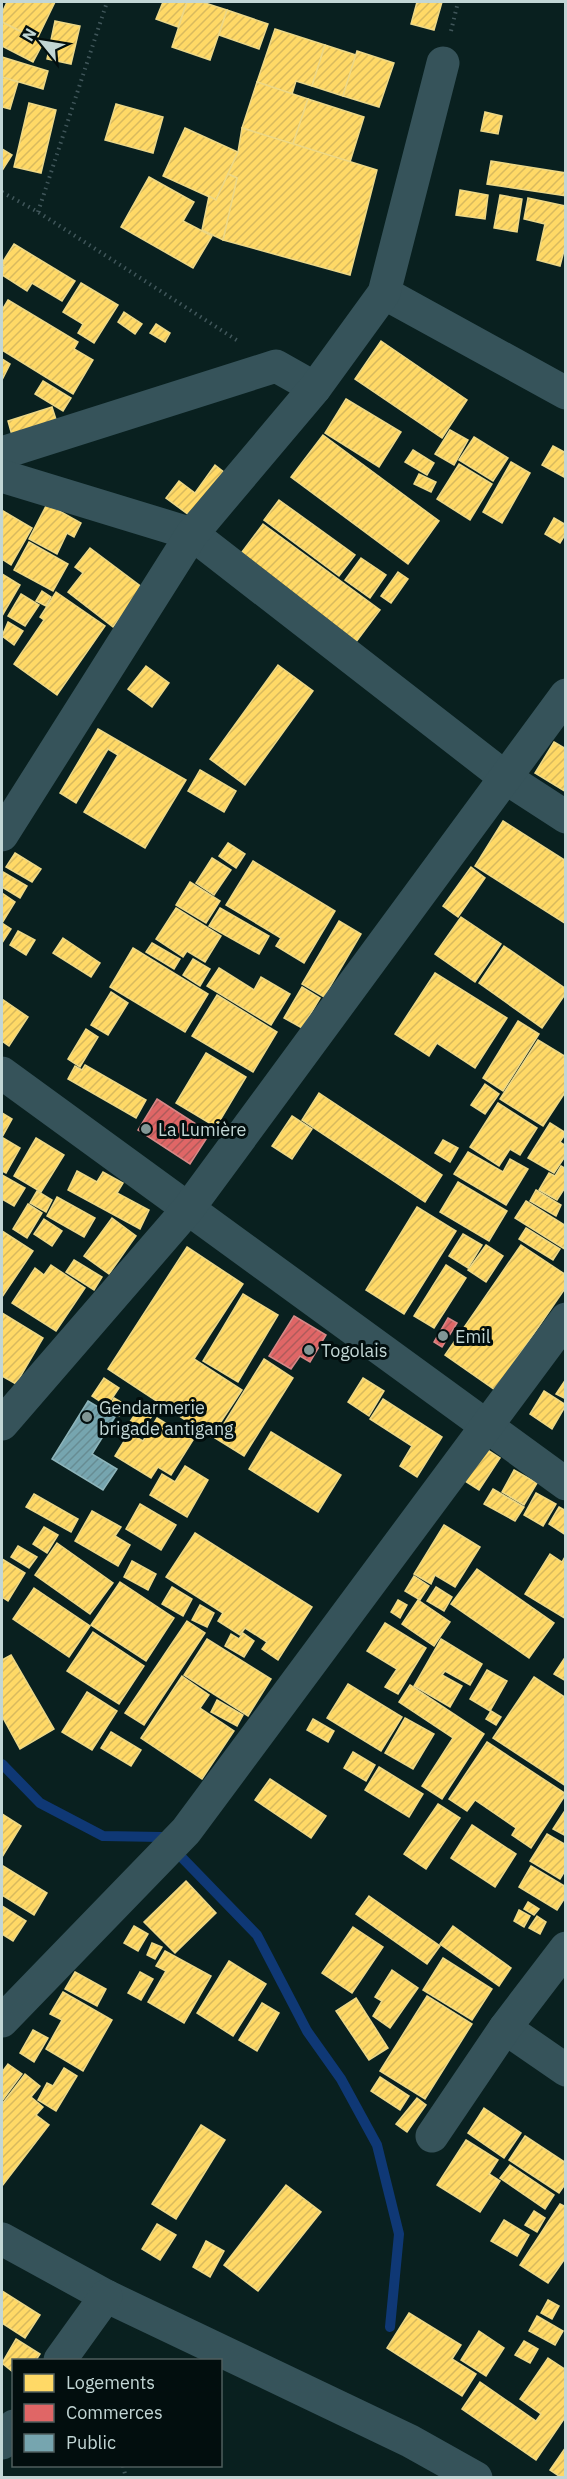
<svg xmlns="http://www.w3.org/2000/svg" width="567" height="2479" font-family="'IBM Plex Sans',sans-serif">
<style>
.homes{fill:url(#homes-hatch);stroke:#edd887;stroke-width:1.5}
.shops{fill:url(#shops-hatch);stroke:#d78887;stroke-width:1.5}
.public{fill:url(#public-hatch);stroke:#8db4ba;stroke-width:1.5}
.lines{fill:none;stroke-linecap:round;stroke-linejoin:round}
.stream{stroke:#0f3875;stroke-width:10}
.path{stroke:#40565a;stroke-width:4;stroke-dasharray:1.5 4.5;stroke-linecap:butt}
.minor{stroke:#36535a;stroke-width:33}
.poi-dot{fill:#819695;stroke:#020e0e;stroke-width:2}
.labels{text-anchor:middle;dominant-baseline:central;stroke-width:6;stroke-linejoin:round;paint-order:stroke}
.poi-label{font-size:18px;fill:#c2d6d5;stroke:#020e0e;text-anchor:start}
</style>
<defs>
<pattern id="homes-hatch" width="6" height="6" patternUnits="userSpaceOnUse" patternTransform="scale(1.5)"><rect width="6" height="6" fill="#ffd966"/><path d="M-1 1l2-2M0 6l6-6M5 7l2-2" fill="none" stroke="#d8ba5e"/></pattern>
<pattern id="shops-hatch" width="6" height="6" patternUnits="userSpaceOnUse" patternTransform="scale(1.5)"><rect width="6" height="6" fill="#e06666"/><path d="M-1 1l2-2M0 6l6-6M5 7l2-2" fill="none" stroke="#ae5b5b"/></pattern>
<pattern id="public-hatch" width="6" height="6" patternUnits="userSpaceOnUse" patternTransform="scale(1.5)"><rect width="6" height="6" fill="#76a5af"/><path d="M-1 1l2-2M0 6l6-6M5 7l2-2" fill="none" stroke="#678c93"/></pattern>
</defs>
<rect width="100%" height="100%" fill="#09201f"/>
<!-- homes -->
<g class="homes">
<path d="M7 2H55L37 39 2 22V13Z"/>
<path d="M163 2H187L178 27 156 19Z"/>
<path d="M187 2H202L227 10 210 60 172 47Z"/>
<path d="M417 2H442L434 30 411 24Z"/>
<path d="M227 10 268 24 259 49 219 35Z"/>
<path d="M55 21 80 26 71 64 47 59Z"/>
<path d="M2 22 43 43 33 62 2 46Z"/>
<path d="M275 29 325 45 312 86 296 81 292 94 257 82Z"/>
<path d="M325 45 356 55 343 96 312 86Z"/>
<path d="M357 51 394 63 379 107 343 96Z"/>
<path d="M2 57 48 71 43 89 2 77Z"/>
<path d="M2 77 18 82 10 109 2 107Z"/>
<path d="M257 82 308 99 293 144 242 128Z"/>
<path d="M308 99 364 117 350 162 293 144Z"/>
<path d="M29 103 56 110 41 173 14 167Z"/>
<path d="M116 104 163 117 153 153 105 140Z"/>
<path d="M485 112 502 116 498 134 481 131Z"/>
<path d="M185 128 238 152 216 200 163 176Z"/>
<path d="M242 128 377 170 350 275 223 240 237 178 228 174 238 152Z"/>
<path d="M2 149 12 155 3 169 2 168Z"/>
<path d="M491 161 566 173V196L487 184Z"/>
<path d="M228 174 237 178 223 240 202 230 209 196 216 200Z"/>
<path d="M149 177 194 202 183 221 212 236 193 268 121 227Z"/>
<path d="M460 190 488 195 485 219 456 215Z"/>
<path d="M500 195 522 199 517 232 494 228Z"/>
<path d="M528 198 566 206V243L560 266 537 260 545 224 524 219Z"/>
<path d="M14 244 75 281 62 301 32 283 27 291 2 275 4 266 2 263Z"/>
<path d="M81 283 118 305 94 343 78 333 83 324 63 312Z"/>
<path d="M8 300 78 342 74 349 93 360 73 394 2 350V310Z"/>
<path d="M124 312 142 324 135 334 118 322Z"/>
<path d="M156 324 170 333 165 342 150 333Z"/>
<path d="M381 341 467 400 442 438 355 379Z"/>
<path d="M2 359 10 364 2 380Z"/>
<path d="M43 381 71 398 63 411 35 394Z"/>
<path d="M346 399 401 432 379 467 325 433Z"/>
<path d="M52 407 60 432 15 446 8 421Z"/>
<path d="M450 430 468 440 454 465 435 454Z"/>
<path d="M323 435 439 521 408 564 291 477Z"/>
<path d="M474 437 508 458 493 481 459 460Z"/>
<path d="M553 446 566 453 564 477 542 465Z"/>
<path d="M413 450 434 463 427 475 405 462Z"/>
<path d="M511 462 530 473 502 523 483 512Z"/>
<path d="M459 464 492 484 470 520 437 499Z"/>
<path d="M215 465 230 477 197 521 166 498 179 481 195 493Z"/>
<path d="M419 474 436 482 431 492 414 484Z"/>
<path d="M279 500 355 555 339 576 264 520Z"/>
<path d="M47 504 81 523 74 537 67 533 57 554 29 539Z"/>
<path d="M3 511 32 528 11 565 2 559Z"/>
<path d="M554 518 566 525V533L560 543 545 534Z"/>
<path d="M263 524 380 610 353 646 236 560Z"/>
<path d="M29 542 68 564 53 591 14 570Z"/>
<path d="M90 548 143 588 113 627 68 592 83 573 75 567Z"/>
<path d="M361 558 386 575 370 598 345 580Z"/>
<path d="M398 572 408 579 391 603 381 596Z"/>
<path d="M2 574 20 585 2 616Z"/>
<path d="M42 591 51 597 46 606 36 601Z"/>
<path d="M56 592 105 626 57 695 14 664 44 620 40 617Z"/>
<path d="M21 594 39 605 25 626 8 616Z"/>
<path d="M8 622 23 631 14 645 2 636Z"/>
<path d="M278 665 313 691 245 785 210 759Z"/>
<path d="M146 666 169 683 152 707 128 689Z"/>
<path d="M98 729 186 780 145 848 84 812 118 755 108 749 76 803 60 793Z"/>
<path d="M554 742 566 749V792L535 773Z"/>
<path d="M200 770 236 791 224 812 188 791Z"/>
<path d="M503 821 566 861V924L475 866Z"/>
<path d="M228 843 245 854 236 868 219 856Z"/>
<path d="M15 853 41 869 32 882 6 867Z"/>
<path d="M212 858 231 870 214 895 196 883Z"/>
<path d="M253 861 335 911 304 963 276 946 281 938 226 905Z"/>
<path d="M471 867 485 878 458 917 443 906Z"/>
<path d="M3 872 27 886 20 898 2 887Z"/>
<path d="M190 882 220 901 206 923 176 905Z"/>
<path d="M2 893 15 902 2 923 11 929 2 943Z"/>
<path d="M176 908 221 936 205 962 187 951 183 957 156 939Z"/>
<path d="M220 908 269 936 259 954 209 926Z"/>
<path d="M461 917 501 944 475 982 435 954Z"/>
<path d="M339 921 361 934 324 997 302 984Z"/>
<path d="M18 931 35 940 26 955 10 945Z"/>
<path d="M63 938 100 963 91 977 53 953Z"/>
<path d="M152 943 180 959 174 969 146 952Z"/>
<path d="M504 946 566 989V993L542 1028 479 983Z"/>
<path d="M133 948 208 994 185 1032 110 987Z"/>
<path d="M193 959 210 969 200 986 183 975Z"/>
<path d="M219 968 254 990 261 977 290 994 271 1025 207 986Z"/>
<path d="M435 973 507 1018 475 1068 437 1043 429 1056 395 1034Z"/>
<path d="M302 987 320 998 302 1028 284 1018Z"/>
<path d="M111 992 128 1003 108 1035 91 1025Z"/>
<path d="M217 995 277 1032 253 1072 192 1036Z"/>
<path d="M2 999 28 1017 9 1046 2 1041Z"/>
<path d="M518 1021 539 1034 503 1091 483 1078Z"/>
<path d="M86 1029 98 1037 80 1067 68 1059Z"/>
<path d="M538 1040 566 1057V1091L543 1126 500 1099Z"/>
<path d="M206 1053 246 1077 216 1127 176 1103Z"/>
<path d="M85 1065 146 1100 136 1118 68 1079 75 1066 82 1070Z"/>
<path d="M485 1084 499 1094 485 1114 471 1105Z"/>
<path d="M319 1093 442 1175 425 1202 302 1120Z"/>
<path d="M498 1103 537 1128 520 1155 510 1149 499 1166 470 1147Z"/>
<path d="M2 1113 12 1119 2 1137Z"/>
<path d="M292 1116 312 1129 292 1159 272 1146Z"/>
<path d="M550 1123 566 1133 560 1142 566 1146V1155L554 1173 528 1158Z"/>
<path d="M3 1138 20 1148 6 1173 2 1171Z"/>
<path d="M36 1138 64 1155 41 1192 14 1176Z"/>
<path d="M443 1140 458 1148 450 1162 435 1153Z"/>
<path d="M468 1152 503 1172 510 1159 528 1169 506 1205 454 1174Z"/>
<path d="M561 1166 566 1169V1186L557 1200 539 1190 549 1173 555 1176Z"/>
<path d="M77 1171 97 1182 103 1172 123 1183 117 1193 149 1210 140 1229 68 1190Z"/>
<path d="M2 1175 25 1188 14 1206 2 1199Z"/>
<path d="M458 1182 507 1211 489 1241 440 1212Z"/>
<path d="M536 1190 561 1205 556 1216 530 1201Z"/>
<path d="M37 1191 52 1200 46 1212 30 1203Z"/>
<path d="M57 1197 95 1218 84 1237 47 1216Z"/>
<path d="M526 1201 566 1226V1250L515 1218Z"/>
<path d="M28 1204 42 1213 27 1238 13 1229Z"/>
<path d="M417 1207 456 1231 404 1314 366 1290Z"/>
<path d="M112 1218 136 1236 109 1274 84 1256Z"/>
<path d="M44 1219 62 1231 52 1246 34 1234Z"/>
<path d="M526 1228 560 1249 553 1260 519 1239Z"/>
<path d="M2 1231 33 1251 2 1297Z"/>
<path d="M463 1234 482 1245 468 1268 449 1256Z"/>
<path d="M486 1245 503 1256 486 1282 468 1270Z"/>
<path d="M521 1245 566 1275V1287L495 1390 445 1355Z"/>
<path d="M187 1247 243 1284 194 1359 242 1390 211 1437 108 1369Z"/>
<path d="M74 1260 102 1277 94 1290 66 1272Z"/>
<path d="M51 1265 85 1288 56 1331 12 1303 35 1268 44 1275Z"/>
<path d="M446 1265 466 1278 434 1328 414 1316Z"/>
<path d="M243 1294 278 1315 238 1382 203 1361Z"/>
<path d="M2 1313 43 1338 16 1384 2 1376Z"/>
<path d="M264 1359 293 1378 244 1456 215 1438Z"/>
<path d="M104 1378 119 1388 107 1406 92 1396Z"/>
<path d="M363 1378 384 1391 369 1416 348 1402Z"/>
<path d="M566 1379V1399L556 1394Z"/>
<path d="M544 1391 566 1405 552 1429 530 1414Z"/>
<path d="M114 1398 126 1405 119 1416 108 1409Z"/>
<path d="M383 1399 442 1437 417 1477 400 1466 412 1446 370 1419Z"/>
<path d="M142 1403 155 1411 139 1436 126 1428Z"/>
<path d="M157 1418 193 1440 171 1475 158 1467 151 1478 115 1456 129 1433 143 1441Z"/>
<path d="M271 1432 341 1475 318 1512 249 1469Z"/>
<path d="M486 1449 500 1458 479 1490 465 1481Z"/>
<path d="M185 1466 208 1480 187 1517 150 1495 162 1474 175 1482Z"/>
<path d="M514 1470 537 1483 524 1505 502 1492Z"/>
<path d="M493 1489 524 1507 515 1521 484 1504Z"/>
<path d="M536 1493 556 1504 543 1526 524 1515Z"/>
<path d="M34 1494 78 1519 71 1532 26 1507Z"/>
<path d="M140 1504 176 1525 161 1550 126 1529Z"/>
<path d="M559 1507 566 1511V1535L549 1524Z"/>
<path d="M92 1511 121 1527 115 1536 130 1545 118 1566 75 1541Z"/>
<path d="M444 1525 480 1547 455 1587 435 1575 431 1584 414 1574Z"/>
<path d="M44 1527 58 1535 47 1553 33 1544Z"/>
<path d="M195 1533 312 1607 278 1660 262 1649 267 1642 245 1628 240 1635 218 1621 223 1613 166 1577Z"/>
<path d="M57 1543 113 1583 90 1614 35 1575Z"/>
<path d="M18 1546 37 1557 29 1568 11 1557Z"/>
<path d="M550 1554 562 1562 566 1555V1619L525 1594Z"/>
<path d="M2 1559 25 1573 8 1601 2 1597Z"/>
<path d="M132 1561 156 1574 148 1590 124 1577Z"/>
<path d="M477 1569 554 1623 529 1658 451 1604Z"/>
<path d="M414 1576 429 1586 420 1600 405 1591Z"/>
<path d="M120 1582 174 1618 146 1661 91 1625Z"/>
<path d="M172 1587 192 1599 183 1616 162 1604Z"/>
<path d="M436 1587 452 1597 444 1611 427 1601Z"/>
<path d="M34 1588 90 1626 69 1657 13 1619Z"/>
<path d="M398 1600 407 1605 400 1618 391 1612Z"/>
<path d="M418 1600 450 1622 434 1646 402 1624Z"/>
<path d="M200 1605 214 1613 207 1627 192 1620Z"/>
<path d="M187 1621 205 1633 144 1725 125 1713Z"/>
<path d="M385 1623 426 1648 398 1694 385 1687 397 1669 367 1651Z"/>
<path d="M93 1632 144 1666 119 1704 67 1671Z"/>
<path d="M243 1633 254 1641 244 1657 225 1646 231 1634 239 1639Z"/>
<path d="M207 1639 271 1679 248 1716 184 1675Z"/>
<path d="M441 1639 482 1664 470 1685 445 1671 442 1675 462 1686 450 1707 414 1686Z"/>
<path d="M11 1655 54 1729 20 1749 2 1716V1660Z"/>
<path d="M566 1656V1681L554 1674Z"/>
<path d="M487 1670 507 1681 490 1711 470 1699Z"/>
<path d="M182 1676 209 1695 200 1708 234 1731 202 1779 141 1738Z"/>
<path d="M534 1677 566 1698V1786L493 1738Z"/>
<path d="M348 1684 402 1717 381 1751 327 1718Z"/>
<path d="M410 1685 484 1734 442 1799 422 1786 453 1738 399 1702Z"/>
<path d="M87 1692 117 1711 92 1750 62 1732Z"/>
<path d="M217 1700 243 1715 237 1726 211 1712Z"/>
<path d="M491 1711 501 1717 496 1725 486 1719Z"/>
<path d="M405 1718 434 1734 413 1769 385 1753Z"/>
<path d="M313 1719 334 1731 328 1742 307 1730Z"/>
<path d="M111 1732 141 1750 131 1766 101 1748Z"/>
<path d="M487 1742 566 1794 531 1848 512 1835 516 1828 475 1800 467 1811 449 1799Z"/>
<path d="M353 1752 375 1765 366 1781 344 1768Z"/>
<path d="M379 1767 423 1794 409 1817 365 1790Z"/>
<path d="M270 1779 326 1816 311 1838 255 1800Z"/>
<path d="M438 1804 460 1818 426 1869 404 1854Z"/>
<path d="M566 1809V1836L553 1829Z"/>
<path d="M2 1814 21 1826 2 1857Z"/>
<path d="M472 1825 516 1854 495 1887 451 1858Z"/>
<path d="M547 1834 566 1845V1869L560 1879 530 1861Z"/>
<path d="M3 1866 47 1893 34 1915 2 1895Z"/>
<path d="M531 1866 566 1887V1896L557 1910 519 1887Z"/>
<path d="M186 1881 216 1913 175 1953 144 1922Z"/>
<path d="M369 1896 440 1946 427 1964 356 1914Z"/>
<path d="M528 1902 539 1909 534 1915 524 1909Z"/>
<path d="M2 1906 26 1921 13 1941 2 1934Z"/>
<path d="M519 1910 530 1916 524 1927 514 1921Z"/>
<path d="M537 1916 546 1922 540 1934 529 1928Z"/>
<path d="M134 1926 148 1934 138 1951 124 1943Z"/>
<path d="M453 1926 511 1968 499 1986 440 1944Z"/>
<path d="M353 1927 383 1947 352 1993 322 1973Z"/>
<path d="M152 1943 162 1947 155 1959 147 1955Z"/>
<path d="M165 1951 211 1976 184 2023 148 2002 166 1971 156 1966Z"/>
<path d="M443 1958 492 1989 472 2020 423 1990Z"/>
<path d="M229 1961 266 1984 233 2036 197 2013Z"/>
<path d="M392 1970 418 1988 390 2028 373 2016 382 2001 375 1997Z"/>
<path d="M75 1972 106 1989 97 2006 65 1989Z"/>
<path d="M140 1972 153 1979 141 2000 128 1993Z"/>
<path d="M63 1992 112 2020 83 2071 46 2049 62 2020 50 2014Z"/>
<path d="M427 1996 472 2024 425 2099 380 2071Z"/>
<path d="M356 1998 388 2048 369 2060 336 2011Z"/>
<path d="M262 2003 279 2013 257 2051 239 2040Z"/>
<path d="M33 2030 48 2038 34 2062 20 2053Z"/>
<path d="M8 2064 22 2074 2 2101V2072Z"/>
<path d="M64 2068 77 2076 56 2111 38 2100 47 2083 53 2086Z"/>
<path d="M25 2074 40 2086 31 2097 43 2107 36 2115 49 2125 2 2186V2104Z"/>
<path d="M380 2077 409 2096 400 2110 371 2091Z"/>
<path d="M417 2098 426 2105 407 2132 396 2124Z"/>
<path d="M484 2108 521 2133 504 2158 468 2133Z"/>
<path d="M201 2125 225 2140 176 2219 152 2204Z"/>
<path d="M525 2136 566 2163V2183L559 2193 509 2160Z"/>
<path d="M466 2140 498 2160 489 2174 500 2181 480 2212 437 2185Z"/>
<path d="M510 2165 554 2195 545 2209 500 2178Z"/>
<path d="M286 2185 321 2212 258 2291 224 2265Z"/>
<path d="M560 2204 566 2207V2257L548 2283 520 2265Z"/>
<path d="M534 2211 545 2218 537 2232 525 2225Z"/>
<path d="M504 2220 529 2235 517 2256 491 2241Z"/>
<path d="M157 2224 176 2235 160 2260 142 2249Z"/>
<path d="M206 2241 224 2251 210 2277 193 2267Z"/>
<path d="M2 2291 40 2315 25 2338 2 2323Z"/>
<path d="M548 2300 559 2306 552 2319 541 2313Z"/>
<path d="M409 2313 461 2345 452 2359 476 2374 462 2396 387 2348Z"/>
<path d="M537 2316 563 2331 555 2345 529 2331Z"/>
<path d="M479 2331 504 2348 486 2376 461 2360Z"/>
<path d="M16 2339 40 2354 36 2360H14V2373L2 2363Z"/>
<path d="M524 2341 538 2349 530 2363 515 2355Z"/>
<path d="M548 2358 566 2370V2416L536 2460 462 2409 480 2382 536 2421 541 2414 520 2399Z"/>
<path d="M566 2447V2478H562L550 2470Z"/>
</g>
<!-- shops -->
<g class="shops">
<path d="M157 1099 210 1133 190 1164 138 1130Z"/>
<path d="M294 1316 326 1335 310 1362 300 1356 291 1369 269 1356Z"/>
<path d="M448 1318 457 1323 442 1347 434 1342Z"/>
</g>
<!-- public -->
<path class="public" d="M88 1401 115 1417 92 1454 117 1469 103 1490 52 1459Z"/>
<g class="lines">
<!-- stream -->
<path class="stream" d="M2 1764 40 1803 103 1836 162 1837 257 1935 307 2031 341 2079 377 2145 399 2234 390 2327"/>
<!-- path -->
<g class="path">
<path d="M451 31 458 2"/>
<path d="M2 192 38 212 238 341"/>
<path d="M38 212 107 2"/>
<path d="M123 2466 126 2478"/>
</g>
<!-- minor -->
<g class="minor">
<path d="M384 293 566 393"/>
<path d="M2 453 276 366 315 388"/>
<path d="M2 476 192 534 506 778 566 817"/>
<path d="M2 835 192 534 315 388 384 293 443 63"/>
<path d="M2 1073 566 1484"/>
<path d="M2 1424 188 1209 566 695"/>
<path d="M2 2021 186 1831 566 1319"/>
<path d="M505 2028 566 2070"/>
<path d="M432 2136 505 2028 566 1948"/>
<path d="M2 2239 106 2296 410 2441 476 2478"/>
<path d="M60 2360 106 2296"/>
<path d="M2 2443 14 2426"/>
</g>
</g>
<!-- markers -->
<g class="poi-dot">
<circle cx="146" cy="1129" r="6"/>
<circle cx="443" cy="1336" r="6"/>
<circle cx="309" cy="1350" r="6"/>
<circle cx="87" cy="1417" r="6"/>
</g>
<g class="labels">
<!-- poi labels -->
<g class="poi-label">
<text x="158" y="1129">La Lumière</text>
<text x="455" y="1336">Emil</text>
<text x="321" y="1350">Togolais</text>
<text x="99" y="1407">Gendarmerie<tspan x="99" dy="21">brigade antigang</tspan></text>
</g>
</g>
<!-- border -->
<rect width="567" height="2479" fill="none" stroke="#c2d6d5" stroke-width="6"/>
<!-- legend -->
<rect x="12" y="2359" width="210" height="108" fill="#020e0e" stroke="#4f5e5e" stroke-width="1.5"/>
<rect x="24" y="2374" width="30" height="18" fill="#ffd966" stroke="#4f5e5e" stroke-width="1.5"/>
<text x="66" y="2389" font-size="18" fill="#c2d6d5">Logements</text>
<rect x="24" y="2404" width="30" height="18" fill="#e06666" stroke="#4f5e5e" stroke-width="1.5"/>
<text x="66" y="2419" font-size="18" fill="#c2d6d5">Commerces</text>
<rect x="24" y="2434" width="30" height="18" fill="#76a5af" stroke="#4f5e5e" stroke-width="1.5"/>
<text x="66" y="2449" font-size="18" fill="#c2d6d5">Public</text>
<!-- north arrow -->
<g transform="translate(42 42) rotate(300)" stroke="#020e0e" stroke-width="4.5" paint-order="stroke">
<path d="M0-4.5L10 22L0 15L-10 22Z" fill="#c2d6d5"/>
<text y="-9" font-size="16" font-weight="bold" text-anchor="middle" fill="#c2d6d5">N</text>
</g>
</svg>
